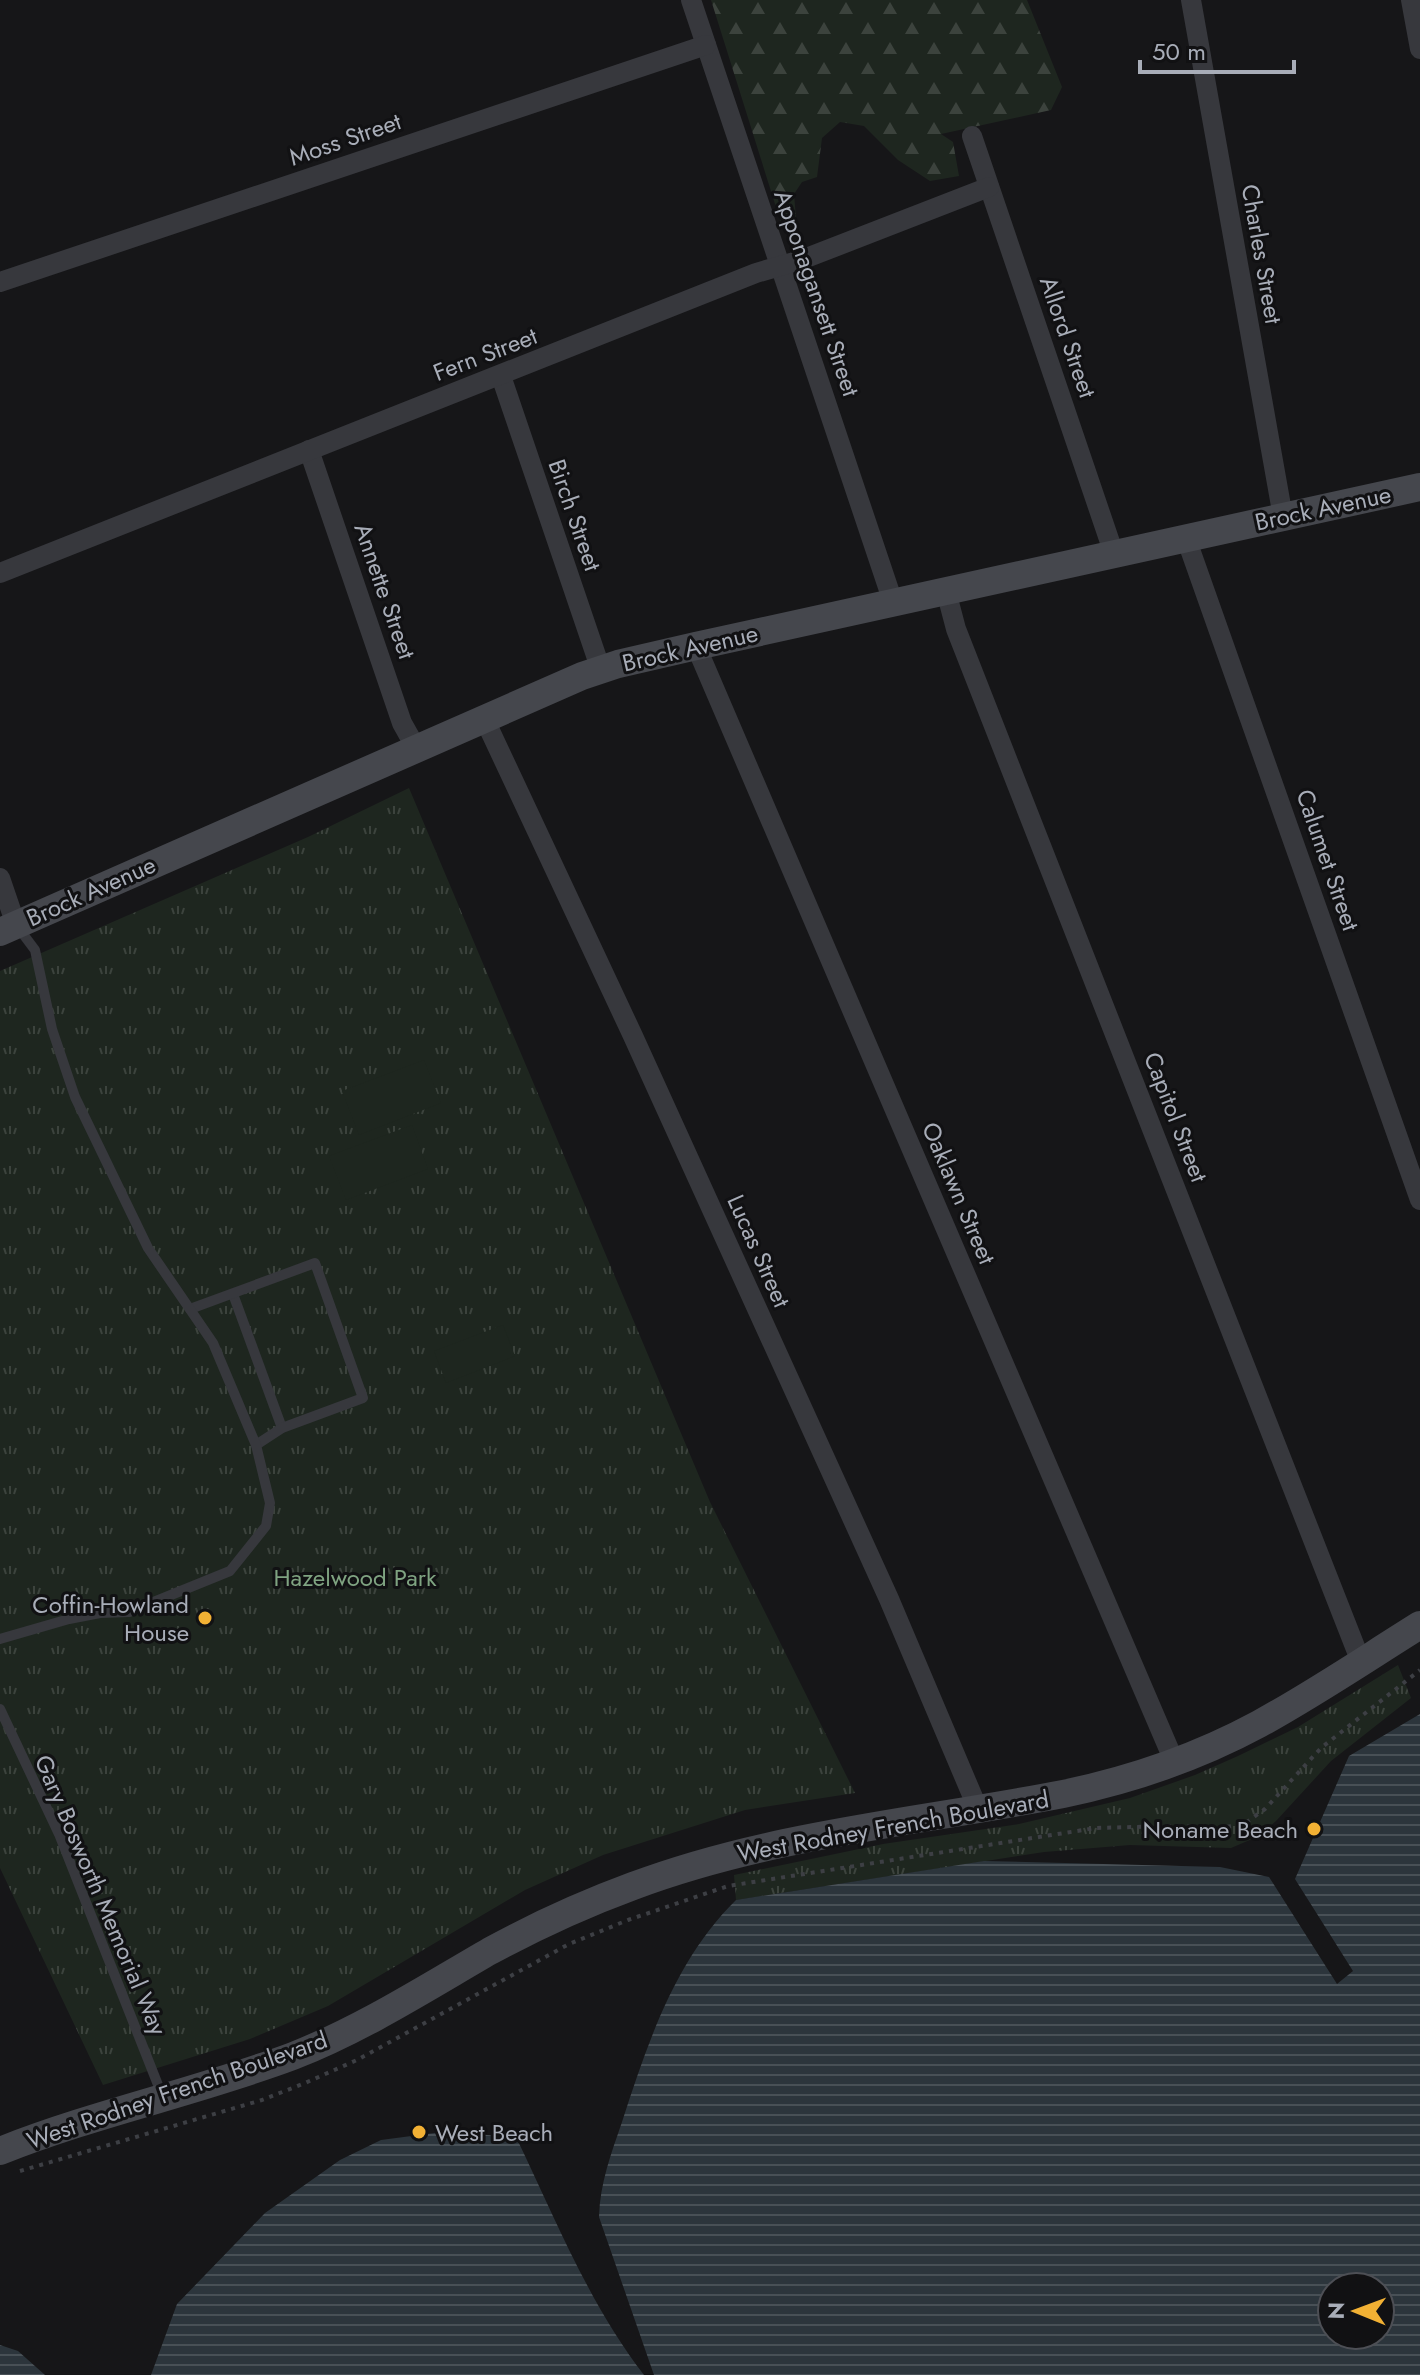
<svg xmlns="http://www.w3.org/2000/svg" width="1420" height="2375" font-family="Jost,sans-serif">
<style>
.grass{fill:url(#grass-tufts)}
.forest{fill:url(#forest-firs)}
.pitch{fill:#1e261f}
.water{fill:url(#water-rules);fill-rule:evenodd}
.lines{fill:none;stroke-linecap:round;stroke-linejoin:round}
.path{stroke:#3d3f44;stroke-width:4;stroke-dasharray:4 6;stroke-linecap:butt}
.service{stroke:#37383d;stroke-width:10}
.minor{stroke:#37383d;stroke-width:20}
.secondary{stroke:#45474d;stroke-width:28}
.poi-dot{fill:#f2b134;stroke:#111113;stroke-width:3}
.labels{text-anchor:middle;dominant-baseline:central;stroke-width:6;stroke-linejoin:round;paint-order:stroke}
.street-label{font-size:24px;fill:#a8adb8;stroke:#111113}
.park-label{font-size:24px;fill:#7fa381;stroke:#111113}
.poi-label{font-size:24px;fill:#a8adb8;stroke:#111113;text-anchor:end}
</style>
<defs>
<pattern id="grass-tufts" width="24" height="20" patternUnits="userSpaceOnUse" patternTransform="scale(2)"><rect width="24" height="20" fill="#1e261f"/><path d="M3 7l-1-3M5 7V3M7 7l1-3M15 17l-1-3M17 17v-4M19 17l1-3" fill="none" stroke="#3c433d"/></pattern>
<pattern id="forest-firs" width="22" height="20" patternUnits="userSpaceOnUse" patternTransform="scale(2)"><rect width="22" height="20" fill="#1e261f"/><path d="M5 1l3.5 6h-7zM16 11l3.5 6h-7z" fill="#3c433d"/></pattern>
<pattern id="water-rules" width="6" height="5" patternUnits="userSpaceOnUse" patternTransform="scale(2)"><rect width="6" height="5" fill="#2c353c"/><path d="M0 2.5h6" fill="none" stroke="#485056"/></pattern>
</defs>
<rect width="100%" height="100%" fill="#161618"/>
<!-- grass -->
<g class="grass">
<path d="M409 788 710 1502 855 1793 745 1810 603 1855 525 1890 328 2006 250 2039 103 2085 0 1868V971L308 837Z"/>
<path d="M1398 1665 1411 1698 1331 1761 1276 1821 1259 1836 1231 1848 1130 1845 1044 1852 736 1900 734 1875 883 1844 1019 1824 1130 1798 1195 1775 1238 1756 1298 1727Z"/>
</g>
<!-- forest -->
<path class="forest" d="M711 0H1027L1062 87 1051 110 941 134 953 142 959 176 930 181 898 160 864 126 840 122 822 138 817 177 802 182 794 194 796 218 789 226 781 223Z"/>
<!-- pitch -->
<g class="pitch">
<path d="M424 1060 441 1103 359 1135 342 1091Z"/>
<path d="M412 1125 428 1169 346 1200 329 1156Z"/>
<path d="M503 1325 515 1356 446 1383 434 1351Z"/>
</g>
<!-- water -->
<g class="water">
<path d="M1420 1714V2375H654L599 2217C600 2183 611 2154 622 2122 648 2042 675 1960 736 1900L984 1861 1220 1867 1269 1877 1337 1984 1353 1971 1295 1879 1349 1756ZM1380 2287V2335H1332V2287Z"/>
<path d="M442 2132 516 2137C555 2218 589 2304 644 2375H151L177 2304 265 2213 340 2160 381 2140Z"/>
<path d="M0 2345 18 2351 45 2375H0Z"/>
</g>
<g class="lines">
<!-- path -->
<path class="path" d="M20 2171 262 2100 305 2083 357 2060 569 1944 628 1920 728 1886 1096 1828 1173 1826 1220 1828 1244 1824 1265 1809 1321 1748 1420 1670"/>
<!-- service -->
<g class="service">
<path d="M233 1294 282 1428"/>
<path d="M190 1309 315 1263 363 1398 282 1428 256 1445"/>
<path d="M0 1639 69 1619 100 1613 129 1612 230 1571 266 1526 270 1503 256 1445 213 1343 148 1248 75 1097 52 1029 35 950 17 926"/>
<path d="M0 1709 59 1834 162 2095"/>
</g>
<!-- minor -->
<g class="minor">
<path d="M691 0 893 602"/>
<path d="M1191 0 1283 517"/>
<path d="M1411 0 1420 49"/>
<path d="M972 136 1114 554"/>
<path d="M0 282 706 45"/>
<path d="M501 376 601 670"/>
<path d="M309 450 402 723 416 748"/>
<path d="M1186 538 1420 1200"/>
<path d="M0 573 756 273 801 260 989 187"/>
<path d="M946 591 956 629 1361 1662"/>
<path d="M696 646 1174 1761"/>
<path d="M484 718 633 1036 889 1599 978 1809"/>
<path d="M0 878 16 925"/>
</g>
<!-- secondary -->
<g class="secondary">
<path d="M0 932 582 676 618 664 696 646 1420 487"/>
<path d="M0 2151C95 2113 197 2092 293 2056 362 2029 426 1988 490 1951 536 1926 584 1904 633 1886 772 1834 919 1822 1063 1794 1130 1780 1198 1757 1259 1724 1314 1694 1367 1658 1420 1625"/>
</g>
</g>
<!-- markers -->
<g class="poi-dot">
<circle cx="205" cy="1618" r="8"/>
<circle cx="1314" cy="1829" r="8"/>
<circle cx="419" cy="2132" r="8"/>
</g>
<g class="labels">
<!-- street labels -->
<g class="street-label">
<text transform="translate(345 139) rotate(-19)">Moss Street</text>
<text transform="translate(1262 254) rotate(80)">Charles Street</text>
<text transform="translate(817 293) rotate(71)">Apponagansett Street</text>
<text transform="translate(1068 337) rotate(71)">Allord Street</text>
<text transform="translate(485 354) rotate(-21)">Fern Street</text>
<text transform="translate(1323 508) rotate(-12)">Brock Avenue</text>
<text transform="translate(575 515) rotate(71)">Birch Street</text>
<text transform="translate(385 591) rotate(71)">Annette Street</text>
<text transform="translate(690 648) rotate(-13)">Brock Avenue</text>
<text transform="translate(1328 860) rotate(71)">Calumet Street</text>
<text transform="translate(91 891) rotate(-24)">Brock Avenue</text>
<text transform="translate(1176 1117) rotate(69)">Capitol Street</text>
<text transform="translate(959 1193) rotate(67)">Oaklawn Street</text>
<text transform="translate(759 1251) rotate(66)">Lucas Street</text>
<text transform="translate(893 1826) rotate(-10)">West Rodney French Boulevard</text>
<text transform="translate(101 1895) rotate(67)">Gary Bosworth Memorial Way</text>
<text transform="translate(177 2090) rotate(-19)">West Rodney French Boulevard</text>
</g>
<!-- park labels -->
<g class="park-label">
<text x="355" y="1577">Hazelwood Park</text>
</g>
<!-- poi labels -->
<g class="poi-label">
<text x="189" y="1604">Coffin-Howland<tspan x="189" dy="28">House</tspan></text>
<text x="1298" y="1829">Noname Beach</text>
<text x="435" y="2132" text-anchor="start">West Beach</text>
</g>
</g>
<!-- north arrow -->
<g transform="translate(1356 2311) rotate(271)"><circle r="38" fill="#111113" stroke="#4d4f55" stroke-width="2"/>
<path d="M0-6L14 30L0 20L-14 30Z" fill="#f2b134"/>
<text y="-12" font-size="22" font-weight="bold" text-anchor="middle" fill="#a8adb8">N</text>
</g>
<!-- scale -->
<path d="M1140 60v12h154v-12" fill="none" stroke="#a8adb8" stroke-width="4"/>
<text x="1152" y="60" font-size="24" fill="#a8adb8" stroke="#111113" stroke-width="6" paint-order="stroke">50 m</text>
</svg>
